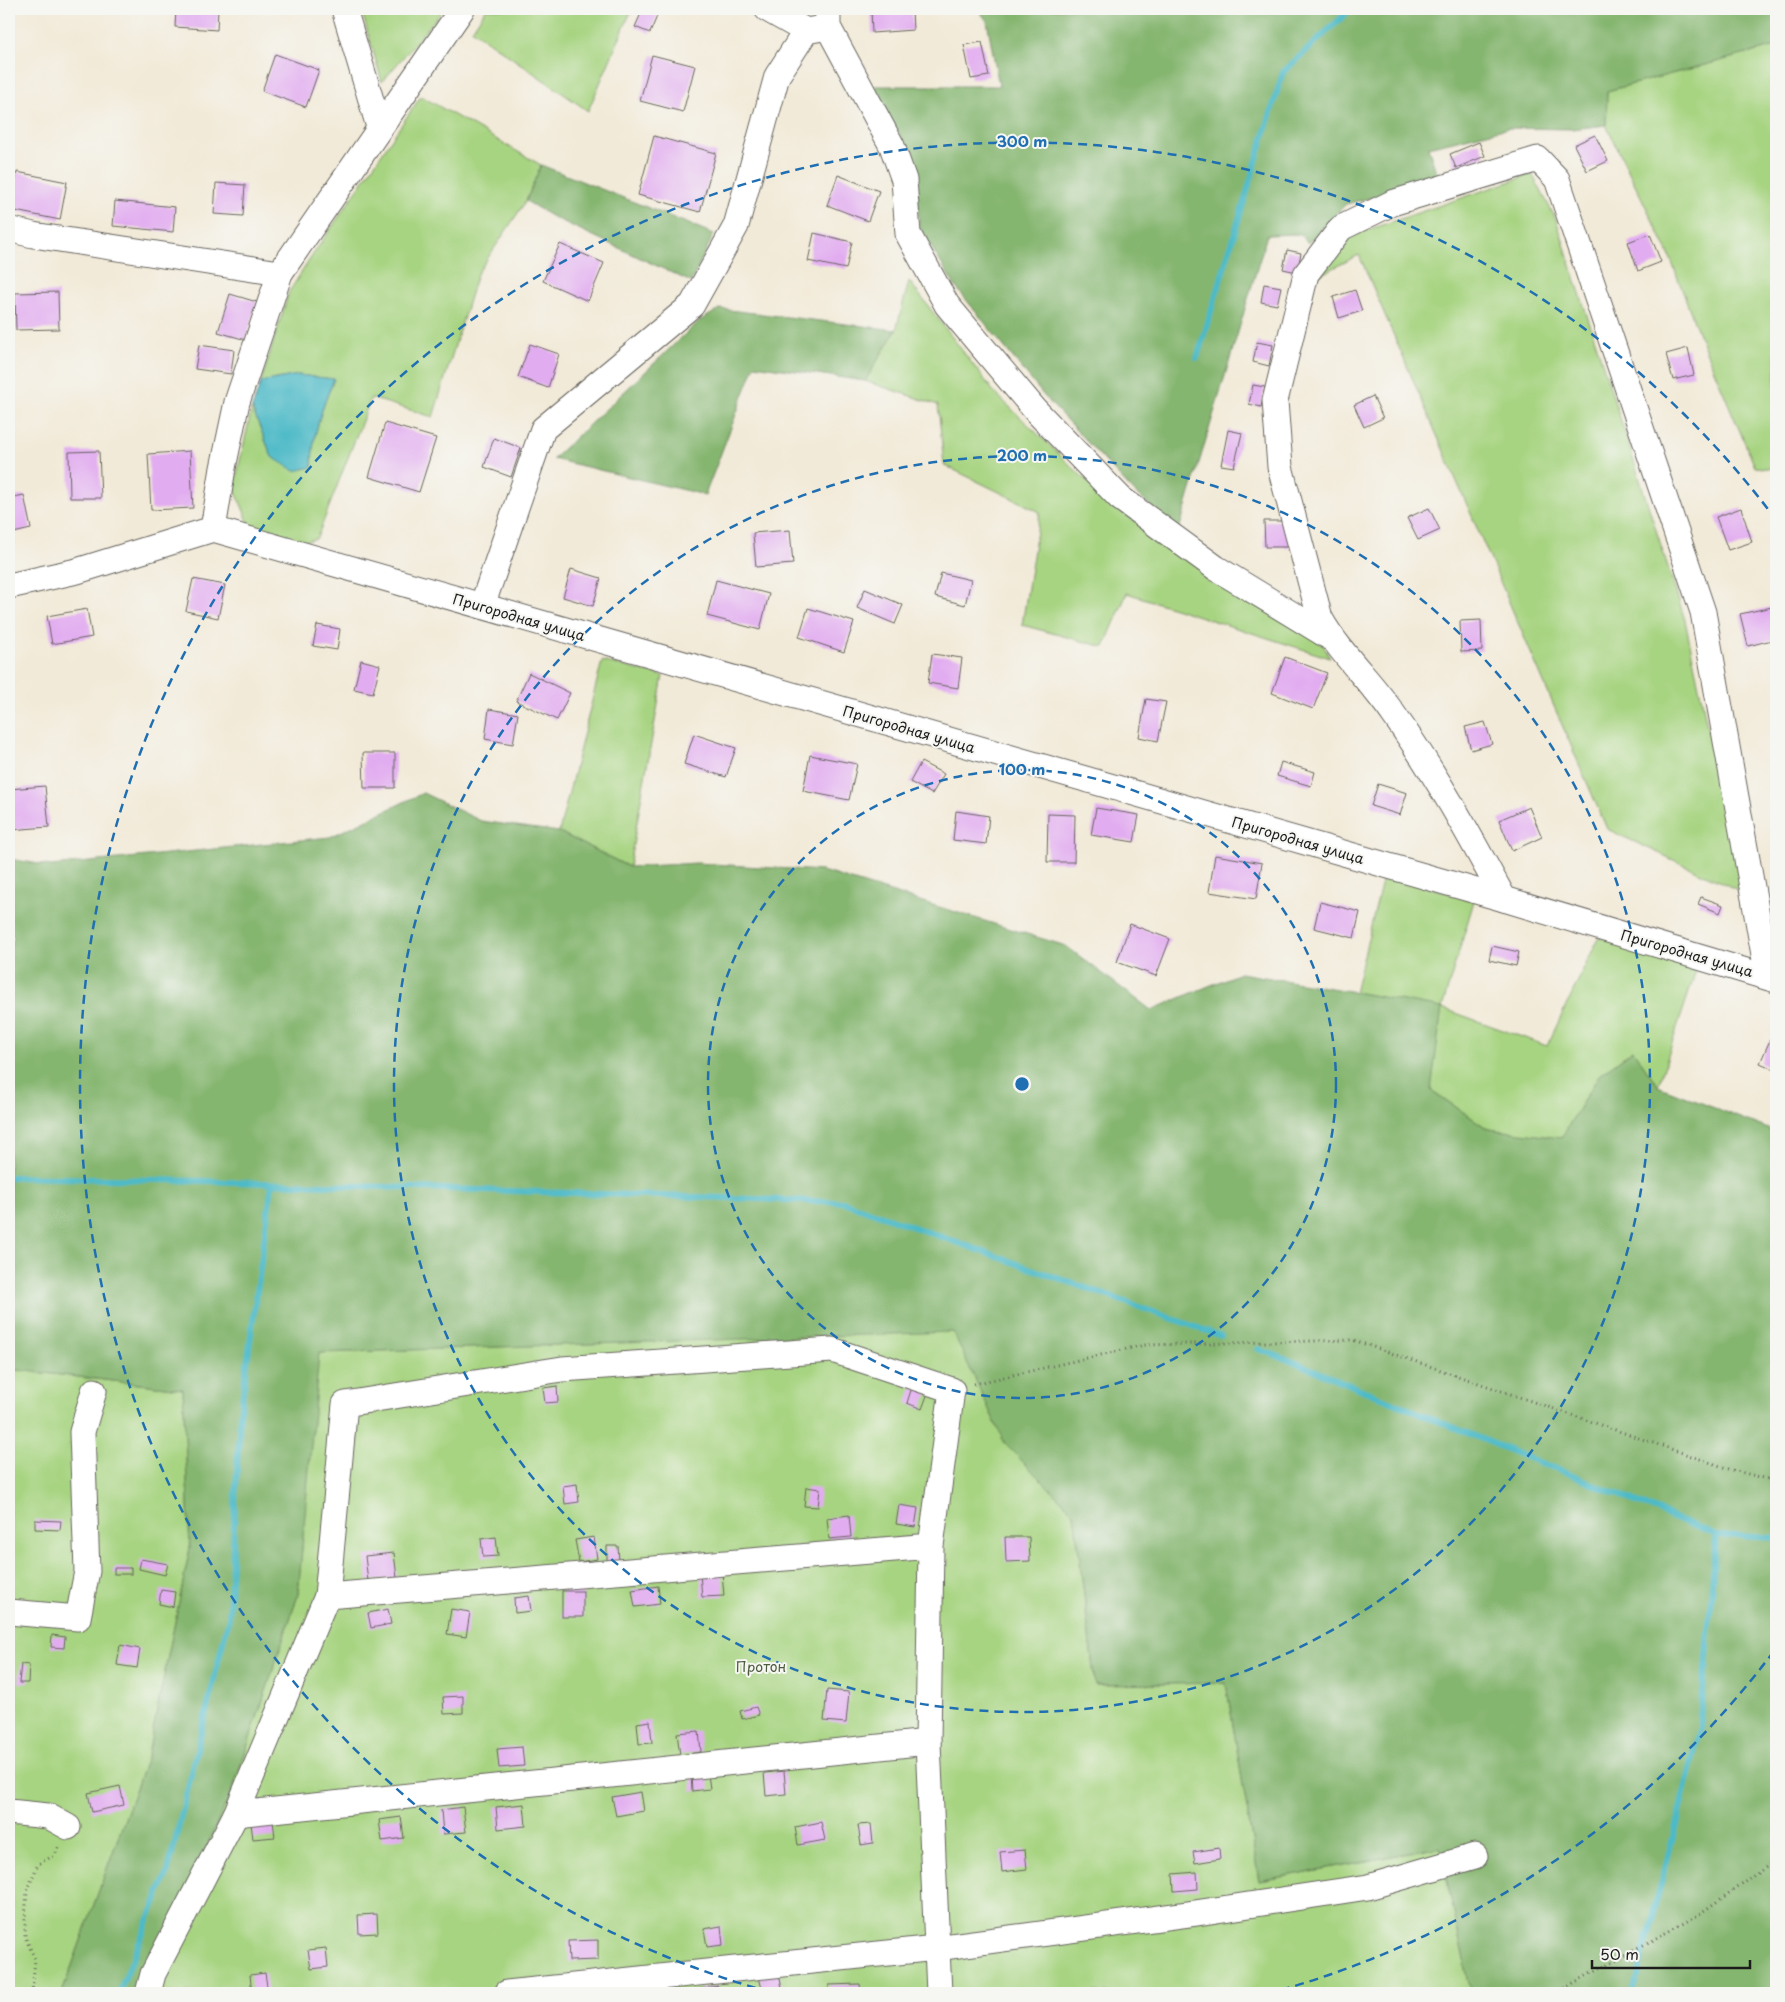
<svg xmlns="http://www.w3.org/2000/svg" width="1785" height="2002" font-family="'Playpen Sans',sans-serif">
<style>
.green{fill:#a7d481;stroke:#62784e}
.forest{fill:#85b66f;stroke:#506946}
.water{fill:#4dbac7;stroke:#346b72}
.lines{fill:none;stroke-linecap:round;stroke-linejoin:round}
.stream{stroke:#4dbac7;stroke-width:6}
.building{fill:#e2adf0}
.minor-casing{stroke:#67645e;stroke-width:27}
.path{stroke:#67645e;stroke-width:3;stroke-dasharray:1 4;stroke-linecap:butt}
.minor{stroke:#fff;stroke-width:25}
.ring{fill:none;stroke:#1f6fb2;stroke-width:2.5;stroke-dasharray:9 6}
.labels{text-anchor:middle;dominant-baseline:central;stroke-width:4;stroke-linejoin:round;paint-order:stroke}
.street-label{font-size:14px;fill:#1c1c1c;stroke:#f6f6f2}
.park-label{font-size:14px;fill:#4d5c3f;stroke:#f6f6f2}
.centre{fill:#1f6fb2;stroke:#f6f6f2;stroke-width:2.5}
.ring-label{font-size:15px;text-anchor:middle;font-weight:bold;fill:#1f6fb2;stroke:#f6f6f2;stroke-width:4;stroke-linejoin:round;paint-order:stroke}
</style>
<rect width="100%" height="100%" fill="#f6f6f2"/>
<filter id="ink" filterUnits="userSpaceOnUse"><feTurbulence type="fractalNoise" baseFrequency=".02" numOctaves="2"/><feDisplacementMap in="SourceGraphic" scale="10" xChannelSelector="R" yChannelSelector="G"/><feConvolveMatrix kernelMatrix="1 2 1 2 8 2 1 2 1" color-interpolation-filters="sRGB"/></filter>
<filter id="wash" filterUnits="userSpaceOnUse"><feTurbulence type="fractalNoise" baseFrequency=".0096" numOctaves="4" result="noise"/><feDisplacementMap in="SourceGraphic" scale="20" xChannelSelector="R" yChannelSelector="G"/><feGaussianBlur stdDeviation="1.12" result="paint"/><feColorMatrix in="noise" values="0 0 0 0 0 0 0 0 0 0 0 0 0 0 0 0 0 1.4 0 .05"/><feComposite in="paint" operator="in"/></filter>
<g filter="url(#wash)">
<rect width="100%" height="100%" fill="#f2ead8"/>
<!-- green -->
<g class="green">
<path d="M361 9H444L382 82Z"/>
<path d="M486 9H632L588 111 472 30Z"/>
<path d="M1776 46V469L1755 467 1700 337 1668 252 1606 125 1607 91Z"/>
<path d="M421 96 541 165 526 201 477 274 433 417 371 398 317 538 301 543 250 526 234 487 252 408 272 457 312 466C312 435 322 408 334 379L298 375 261 382 289 292 310 259Z"/>
<path d="M1532 174 1556 219 1685 620 1742 892 1607 829 1359 255 1316 277 1350 236Z"/>
<path d="M909 281 994 392 1113 506 1323 645 1330 658 1127 593 1104 647 1022 625 1040 512 944 465 938 405 865 381 896 330Z"/>
<path d="M602 661 663 676 629 867 559 832Z"/>
<path d="M1384 873 1474 901 1442 1008 1547 1046 1599 937 1697 968 1658 1086 1633 1050 1599 1075 1561 1139 1488 1129 1431 1090 1355 992Z"/>
<path d="M954 1331 1005 1444 1074 1513 1095 1685 1226 1683 1259 1881 1440 1847 1471 1993H134L139 1979 174 1919 234 1786 298 1595 318 1353Z"/>
<path d="M9 1369 183 1389 190 1548 148 1755 62 1993H9Z"/>
</g>
<!-- forest -->
<g class="forest">
<path d="M978 9H1776V46L1607 91 1606 125 1573 129 1508 128 1428 147 1439 181 1346 204 1308 243 1300 234 1267 235 1179 530 1134 492 1044 396 955 286 919 227 916 162 870 86H999L987 21Z"/>
<path d="M541 165 714 234 691 282 551 216 526 201Z"/>
<path d="M720 309 896 330 865 381 755 365 705 495 553 459 699 321Z"/>
<path d="M423 793 481 821 559 832 629 867 697 863 822 871 1066 946 1151 1010 1240 973 1355 992 1442 1008 1431 1090 1488 1129 1561 1138 1599 1075 1633 1050 1658 1086 1776 1132V1993H1471L1440 1847 1259 1881 1226 1683 1095 1685 1074 1513 1005 1444 953 1332 319 1353 298 1595 234 1786 174 1919 139 1979 134 1993H62L148 1755 190 1548 183 1389 9 1369V949L14 938 9 929V859L51 866 330 837Z"/>
</g>
<!-- water -->
<path class="water" d="M298 375 334 379C322 408 312 435 312 467L295 471 272 457 252 408 261 382Z"/>
<g class="lines">
<!-- stream -->
<g class="stream">
<path d="M1197 358 1283 72 1351 9"/>
<path d="M9 1177 203 1181 843 1202 1221 1336"/>
<path d="M1258 1349 1294 1362 1716 1535 1776 1538"/>
<path d="M119 1993 168 1871 229 1617 240 1414 272 1183"/>
<path d="M1633 1993 1700 1730 1716 1535"/>
</g>
</g>
<g id="blocks">
<!-- building -->
<g class="building">
<path d="M176 9H218L217 30 175 27Z"/>
<path d="M643 9H660L650 33 635 27Z"/>
<path d="M871 9H912L913 30 872 33Z"/>
<path d="M982 42 989 76 971 79 964 45Z"/>
<path d="M275 54 319 70 306 107 262 91Z"/>
<path d="M652 55 695 66 683 112 640 101Z"/>
<path d="M1595 135 1608 161 1587 171 1574 145Z"/>
<path d="M654 136 716 153 700 212 638 195Z"/>
<path d="M1479 142 1485 156 1456 168 1450 154Z"/>
<path d="M17 172 67 182 60 220 10 210Z"/>
<path d="M838 175 879 191 868 221 827 205Z"/>
<path d="M216 183 245 185 243 216 214 214Z"/>
<path d="M115 201 175 207 173 232 113 226Z"/>
<path d="M814 233 852 242 846 269 808 261Z"/>
<path d="M1650 234 1661 262 1638 271 1628 242Z"/>
<path d="M560 244 604 263 588 301 543 281Z"/>
<path d="M1287 250 1301 253 1297 272 1283 269Z"/>
<path d="M1264 284 1281 287 1277 305 1261 302Z"/>
<path d="M1355 290 1362 311 1339 318 1333 297Z"/>
<path d="M58 292 59 329 16 330 15 293Z"/>
<path d="M230 294 257 302 246 340 218 332Z"/>
<path d="M1257 342 1273 345 1269 366 1253 362Z"/>
<path d="M530 344 559 354 548 388 518 377Z"/>
<path d="M199 345 234 350 231 374 195 369Z"/>
<path d="M1688 348 1694 375 1673 380 1666 354Z"/>
<path d="M1253 385 1265 387 1261 407 1249 404Z"/>
<path d="M1373 396 1383 418 1364 427 1354 405Z"/>
<path d="M385 423 436 438 419 492 369 477Z"/>
<path d="M1228 430 1242 433 1234 467 1221 465Z"/>
<path d="M494 438 521 448 511 477 484 467Z"/>
<path d="M99 451 101 498H70L69 452Z"/>
<path d="M190 451 193 508 151 510 148 454Z"/>
<path d="M24 495 31 529 9 534V498Z"/>
<path d="M1429 508 1440 530 1418 540 1407 518Z"/>
<path d="M1741 508 1752 542 1728 550 1716 517Z"/>
<path d="M1264 521H1290V547H1265Z"/>
<path d="M790 530 793 564 756 567 753 533Z"/>
<path d="M571 569 601 578 593 606 563 597Z"/>
<path d="M941 573 971 580 965 605 935 597Z"/>
<path d="M193 579 225 585 218 618 186 611Z"/>
<path d="M716 580 769 594 760 630 707 616Z"/>
<path d="M865 589 903 605 895 624 857 608Z"/>
<path d="M1772 607 1776 629V639L1748 646 1740 614Z"/>
<path d="M808 608 854 622 844 652 799 637Z"/>
<path d="M87 609 92 637 52 644 47 616Z"/>
<path d="M1481 620 1482 651 1461 652 1460 621Z"/>
<path d="M317 625 340 629 337 650 313 646Z"/>
<path d="M932 654 962 658 958 688 928 683Z"/>
<path d="M1285 657 1327 673 1313 709 1272 693Z"/>
<path d="M361 660 380 665 373 693 354 689Z"/>
<path d="M529 673 570 693 557 720 516 701Z"/>
<path d="M1146 699 1166 702 1158 741 1139 737Z"/>
<path d="M489 709 518 714 513 744 485 739Z"/>
<path d="M1485 722 1492 744 1471 750 1465 727Z"/>
<path d="M694 734 736 748 726 777 684 764Z"/>
<path d="M363 753H395V788H364Z"/>
<path d="M810 755 857 764 849 800 803 791Z"/>
<path d="M921 762 944 774 932 794 910 782Z"/>
<path d="M1281 762 1315 772 1311 786 1277 776Z"/>
<path d="M1378 784 1407 793 1400 815 1371 806Z"/>
<path d="M45 786 49 827 9 830V789Z"/>
<path d="M1529 807 1542 837 1512 851 1499 820Z"/>
<path d="M1096 808 1139 815 1134 842 1091 835Z"/>
<path d="M956 811 989 816 986 844 953 840Z"/>
<path d="M1048 814 1075 815 1074 862H1047Z"/>
<path d="M1215 855 1262 863 1256 899 1209 892Z"/>
<path d="M1701 897 1723 905 1720 913 1698 904Z"/>
<path d="M1320 902 1360 912 1354 938 1314 928Z"/>
<path d="M1130 924 1170 939 1156 976 1117 962Z"/>
<path d="M1492 946 1519 952 1516 966 1489 960Z"/>
<path d="M1770 1040 1776 1043V1070L1760 1063Z"/>
<path d="M557 1386 558 1402 545 1403 543 1388Z"/>
<path d="M912 1387 928 1393 922 1409 907 1403Z"/>
<path d="M577 1484 579 1502 565 1504 563 1486Z"/>
<path d="M806 1487 820 1489 818 1507 804 1506Z"/>
<path d="M899 1505 918 1508 915 1527 896 1524Z"/>
<path d="M849 1515 851 1537 829 1539 827 1518Z"/>
<path d="M35 1520 61 1521 60 1530 35 1529Z"/>
<path d="M496 1537 498 1556 483 1557 481 1539Z"/>
<path d="M594 1537 597 1559 579 1562 575 1540Z"/>
<path d="M1005 1537H1029L1030 1561 1006 1562Z"/>
<path d="M607 1546H618L619 1562 607 1563Z"/>
<path d="M394 1553 397 1578 368 1581 365 1556Z"/>
<path d="M141 1559 168 1564 165 1575 139 1569Z"/>
<rect x="114" y="1568" width="17" height="6"/>
<path d="M722 1572 724 1596 702 1597 700 1574Z"/>
<path d="M658 1586 660 1604 635 1607 632 1590Z"/>
<path d="M161 1590 175 1592 173 1607 159 1604Z"/>
<rect x="562" y="1591" width="21" height="26"/>
<path d="M529 1596 531 1611 515 1613 514 1598Z"/>
<path d="M388 1609 391 1624 371 1628 368 1613Z"/>
<path d="M451 1609 470 1612 466 1637 447 1634Z"/>
<path d="M52 1635 65 1637 64 1648 51 1647Z"/>
<path d="M120 1645 140 1649 137 1668 117 1665Z"/>
<path d="M21 1664 29 1665 28 1683H19Z"/>
<path d="M827 1690 849 1692 846 1723 824 1721Z"/>
<path d="M463 1696V1713L444 1714 443 1697Z"/>
<path d="M756 1707 759 1715 742 1719 740 1711Z"/>
<path d="M650 1721 652 1743 639 1744 637 1723Z"/>
<path d="M699 1731 701 1752 680 1755 677 1733Z"/>
<path d="M522 1747 524 1766 499 1768 497 1749Z"/>
<path d="M784 1771 786 1794 766 1796 764 1773Z"/>
<path d="M708 1774 710 1789 692 1791 691 1775Z"/>
<path d="M120 1786 124 1805 92 1812 88 1793Z"/>
<path d="M641 1792 644 1811 616 1816 612 1797Z"/>
<path d="M524 1804 526 1826 498 1829 496 1807Z"/>
<path d="M463 1807 466 1832 443 1834 441 1810Z"/>
<path d="M401 1817 404 1838 382 1841 379 1820Z"/>
<path d="M273 1821 275 1837 253 1839 251 1823Z"/>
<path d="M821 1822 825 1840 798 1845 795 1827Z"/>
<path d="M871 1824 873 1843 861 1845 858 1825Z"/>
<path d="M1219 1848 1220 1859 1195 1863 1193 1852Z"/>
<path d="M1025 1850 1027 1869 1002 1872 1000 1852Z"/>
<path d="M1197 1872 1198 1889 1174 1891 1173 1874Z"/>
<path d="M377 1914 378 1933 359 1934 358 1915Z"/>
<path d="M721 1926 723 1945 707 1947 704 1929Z"/>
<path d="M598 1940V1960L569 1961 568 1941Z"/>
<path d="M326 1948 328 1967 311 1969 308 1950Z"/>
<path d="M265 1973 268 1993H252L250 1975Z"/>
<path d="M779 1973 783 1993H763L759 1977Z"/>
<path d="M860 1984 861 1993H829V1985Z"/>
<path d="M718 1986 719 1993H700L699 1989Z"/>
<path d="M1446 1988 1447 1993H1423V1992Z"/>
</g>
</g>
</g>
<g filter="url(#ink)">
<use href="#blocks" fill-opacity="0" stroke="#67645e" stroke-width="1"/>
<g class="lines">
<!-- minor casing -->
<g class="minor-casing">
<g id="minor">
<path d="M344 9 379 127"/>
<path d="M767 9 806 31"/>
<path d="M828 9V27L892 146 904 180 908 234 947 305 1036 411 1120 498 1216 568 1331 638"/>
<path d="M9 229 33 235 280 273"/>
<path d="M213 529 1504 899 1776 980"/>
<path d="M9 586 77 571 213 529 223 468 237 402 280 273 462 9"/>
<path d="M482 606 543 429 692 305 736 226 777 76 806 31 828 27"/>
<path d="M1504 899C1470 836 1436 774 1394 715 1371 681 1340 654 1320 618L1280 467 1275 401 1306 274 1341 228 1392 203 1538 159 1557 179 1703 612 1768 977"/>
<path d="M931 1546 327 1596 345 1404 562 1369 832 1350 952 1390 931 1546 928 1742 939 1993"/>
<path d="M9 1612 78 1618 87 1571 82 1432 94 1391"/>
<path d="M9 1812 48 1816 68 1827"/>
<path d="M236 1814 928 1742"/>
<path d="M148 1993 153 1974 236 1814 327 1596"/>
<path d="M507 1993 936 1948 1196 1913 1368 1887 1475 1856"/>
</g>
</g>
<!-- path -->
<g class="path">
<path d="M974 1384 1144 1345 1353 1340 1732 1470 1776 1481"/>
<path d="M32 1993 35 1959 25 1937V1918L27 1891 38 1864 55 1855 59 1846"/>
<path d="M1555 1993 1695 1917 1776 1860"/>
</g>
<!-- minor -->
<use href="#minor" class="minor"/>
</g>
</g>
<!-- distance rings -->
<g class="ring">
<circle cx="1022" cy="1084" r="314"/>
<circle cx="1022" cy="1084" r="628"/>
<path d="M1774 1651A942 942 0 0 1 1274 1992M770 1992A942 942 0 1 1 1774 517"/>
</g>
<g class="labels">
<!-- street labels -->
<g class="street-label">
<text transform="translate(519 617) rotate(16)">Пригородная улица</text>
<text transform="translate(909 729) rotate(16)">Пригородная улица</text>
<text transform="translate(1298 840) rotate(16)">Пригородная улица</text>
<text transform="translate(1687 953) rotate(16)">Пригородная улица</text>
</g>
<!-- park labels -->
<g class="park-label">
<text x="761" y="1666">Протон</text>
</g>
</g>
<circle cx="1022" cy="1084" r="8" class="centre"/>
<g class="ring-label">
<text x="1022" y="147">300 m</text>
<text x="1022" y="461">200 m</text>
<text x="1022" y="775">100 m</text>
</g>
<!-- margin -->
<rect width="1785" height="2002" fill="none" stroke="#f6f6f2" stroke-width="30"/>
<!-- scale -->
<path d="M1592 1960v8h158v-8" fill="none" stroke="#1c1c1c" stroke-width="2.5"/>
<text x="1600" y="1960" font-size="15" fill="#1c1c1c" stroke="#f6f6f2" stroke-width="4" paint-order="stroke">50 m</text>
</svg>
